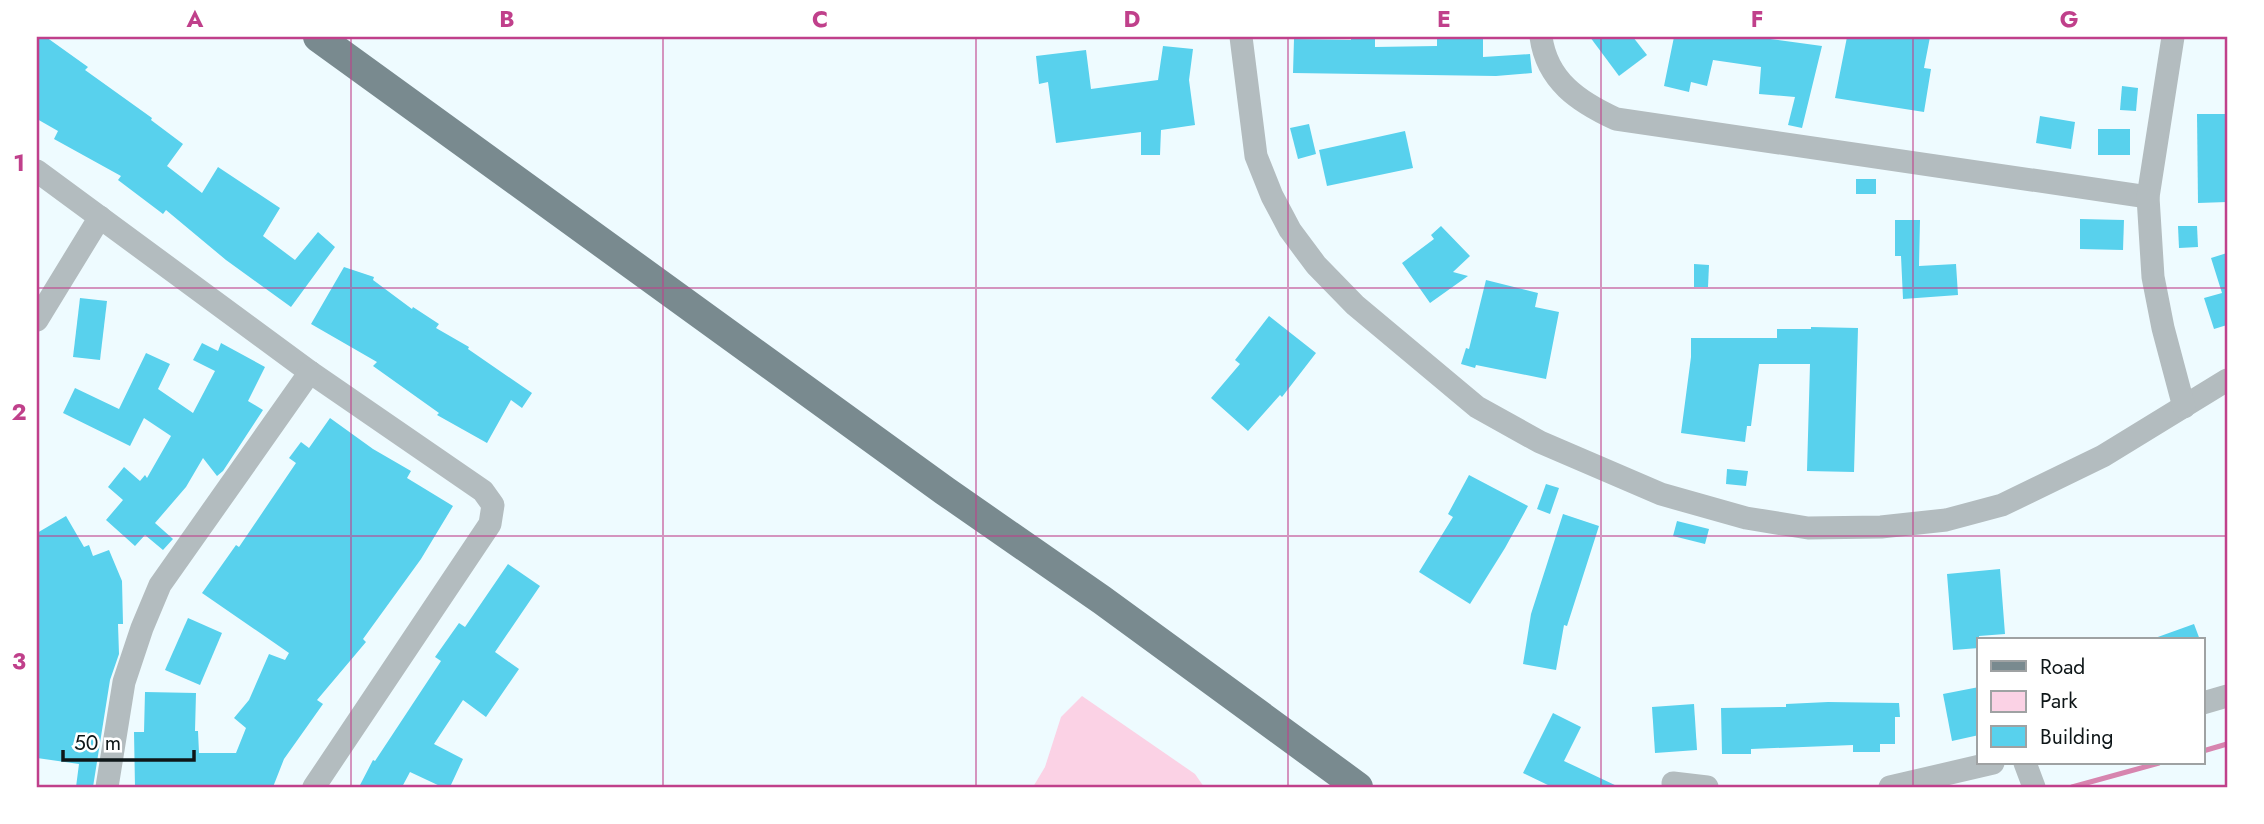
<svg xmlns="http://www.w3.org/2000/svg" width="2264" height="824" font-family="Jost,sans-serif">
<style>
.green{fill:#fbd2e5}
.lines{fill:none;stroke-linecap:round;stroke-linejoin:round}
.stream{stroke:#d785af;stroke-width:5}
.building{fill:#58d1ed}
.minor{stroke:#b3bcbf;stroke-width:23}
.major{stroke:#798a8f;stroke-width:30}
.grid{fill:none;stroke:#c0408b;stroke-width:2;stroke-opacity:0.55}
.neatline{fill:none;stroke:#c0408b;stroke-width:2.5}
.grid-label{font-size:23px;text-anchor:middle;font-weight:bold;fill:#c0408b}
</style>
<rect width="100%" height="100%" fill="#eefbff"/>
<!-- green -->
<path class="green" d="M1082 696 1195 774 1204 787H1033L1045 767 1061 717Z"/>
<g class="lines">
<!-- stream -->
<g class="stream">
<path d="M2203 751 2227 744"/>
<path d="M2072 787 2159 763"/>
</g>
</g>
<!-- building -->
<g class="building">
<path d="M37 37H46L88 67 85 70 152 118 151 120 183 144 167 166 202 193 218 167 280 208 263 236 295 260 318 232 335 247 291 307 226 260 166 210 163 214 118 180 121 176 54 139 58 131 37 119Z"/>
<path d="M1351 37H1375V47L1437 46V37H1483V57L1530 54 1532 73 1496 76 1293 73 1294 39 1351 40Z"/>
<path d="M1590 37H1633L1647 55 1619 76Z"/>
<path d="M1674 37H1755L1822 46 1802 128 1788 125 1795 97 1759 94 1761 67 1713 60 1707 86 1691 82 1689 92 1664 86Z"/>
<path d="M1847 37H1930L1924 68 1931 69 1924 112 1835 98Z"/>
<path d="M1163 46 1193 49 1189 80 1195 125 1161 130 1160 155H1141V132L1056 143 1048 82 1039 84 1036 56 1086 50 1091 89 1158 80Z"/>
<path d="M2122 86 2138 88 2136 111 2120 110Z"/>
<path d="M2197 114H2227V202L2198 203Z"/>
<path d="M2040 116 2075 122 2071 149 2036 143Z"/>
<path d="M1309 124 1316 154 1298 159 1290 128Z"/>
<rect x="2098" y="129" width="32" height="26"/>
<path d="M1405 131 1413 168 1327 186 1319 150Z"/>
<rect x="1856" y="179" width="20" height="15"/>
<path d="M2080 219 2124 220 2123 250 2080 249Z"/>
<path d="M1895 220H1920L1919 266 1956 264 1958 295 1903 299 1901 256H1895Z"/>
<path d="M1441 226 1470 256 1453 272 1468 276 1430 303 1402 263 1434 239 1431 235Z"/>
<path d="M2178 226H2197L2198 247 2179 248Z"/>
<path d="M2227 253V325L2214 329 2204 298 2222 293 2211 258Z"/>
<path d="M1694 264 1709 265 1708 287H1694Z"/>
<path d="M344 267 374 277 373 280 412 309 413 307 439 324 436 328 469 347 468 349 532 393 522 408 511 400 487 443 437 415 439 413 373 366 377 362 311 324Z"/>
<path d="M1486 280 1538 293 1535 307 1559 312 1546 379 1476 365 1475 368 1461 364 1466 348 1469 349Z"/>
<path d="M80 298 107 301 100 360 73 357Z"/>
<path d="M1269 316 1316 353 1282 397 1280 395 1248 431 1211 398 1240 364 1235 360Z"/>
<path d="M1811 327 1858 328 1854 472 1807 471 1810 364H1759L1751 426H1747L1745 442 1681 433 1691 357V338H1777V329H1811Z"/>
<path d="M202 343 218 351 221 343 265 367 248 401 263 410 223 471 217 476 203 458 186 487 155 523 173 539 163 550 145 535 135 546 106 520 123 500 108 487 124 467 140 481 145 475 147 478 171 436 144 418 130 446 63 413 75 388 119 409 146 353 170 364 158 389 193 413 215 371 193 360Z"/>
<path d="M330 418 373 449 411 471 407 478 453 506 421 559 363 639 366 642 317 700 323 704 284 759 273 787H135L134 732H144L145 692 196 693 195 731H198L199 753H236L246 728 234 718 249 700 269 654 285 660 289 653 202 593 236 545 239 547 296 463 289 458 301 442 309 448Z"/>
<path d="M1727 469 1748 471 1746 486 1726 484Z"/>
<path d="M1469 475 1528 506 1505 548 1470 604 1419 572 1453 517 1448 514Z"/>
<path d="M1546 484 1559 488 1550 514 1537 509Z"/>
<path d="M1563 514 1599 526 1567 626 1564 625 1556 670 1523 664 1531 614Z"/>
<path d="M66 516 84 547 89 545 93 556 109 550 122 581 123 624H118L119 654 110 680 93 787H76L79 764 37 758V533Z"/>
<path d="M1677 521 1709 529 1705 544 1673 536Z"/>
<path d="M508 564 540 586 495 652 519 669 486 717 463 700 434 744 463 759 450 787H442L410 772 402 787H359L373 760 375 761 441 661 435 657 459 623 465 627Z"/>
<path d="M2000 569 2005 634 1979 636V648L1953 650 1947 574Z"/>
<path d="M188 618 222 633 200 685 165 670Z"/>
<path d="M2194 624 2200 640H2155V638Z"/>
<path d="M1979 687V735L1952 741 1943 694Z"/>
<path d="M1828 702 1899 703 1900 717H1895V744H1880V752H1853V745L1751 749V754H1722L1721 708 1786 707V704Z"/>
<path d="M1694 704 1697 750 1655 753 1652 707Z"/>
<path d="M1553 713 1581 727 1564 761 1619 787H1552L1523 773Z"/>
</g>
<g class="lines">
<!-- minor -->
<g class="minor">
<path d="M1241 37 1256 156 1272 196 1290 230 1316 265 1355 305 1477 407 1540 442 1661 494 1746 518 1808 528 1881 527 1946 520 2002 505 2103 456 2227 380"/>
<path d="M1541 37C1547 81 1579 102 1616 119L2148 197"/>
<path d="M2173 37 2148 197 2153 277 2163 328 2184 407"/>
<path d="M37 171 310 372 483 491 493 505 490 524 314 787"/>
<path d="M37 320 100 217"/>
<path d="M2203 703 2227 696"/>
<path d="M2025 763 2034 787"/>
<path d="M1673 783 1707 787"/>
<path d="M107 787 124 682 142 628 160 585 310 372"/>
<path d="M1890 787 1993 763"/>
</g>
<!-- major -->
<path class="major" d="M318 37 945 491 1102 600 1358 787"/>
</g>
<!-- grid -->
<path class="grid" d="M351 37V787M663 37V787M976 37V787M1288 37V787M1601 37V787M1913 37V787M37 288H2227M37 536H2227"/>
<!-- border -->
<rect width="2264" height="824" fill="none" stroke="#ffffff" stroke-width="77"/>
<!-- legend -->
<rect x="1977" y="638" width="228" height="126" fill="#ffffff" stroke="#9fa2a3" stroke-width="2"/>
<rect x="1991" y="661" width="35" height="10" fill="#798a8f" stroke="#9fa2a3" stroke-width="2"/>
<text x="2040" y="674" font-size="21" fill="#0e1618">Road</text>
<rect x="1991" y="691" width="35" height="21" fill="#fbd2e5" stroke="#9fa2a3" stroke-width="2"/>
<text x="2040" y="708" font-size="21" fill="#0e1618">Park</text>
<rect x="1991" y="726" width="35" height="21" fill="#58d1ed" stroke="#9fa2a3" stroke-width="2"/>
<text x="2040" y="744" font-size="21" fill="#0e1618">Building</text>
<!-- scale -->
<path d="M63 750v10h131v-10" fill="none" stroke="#0e1618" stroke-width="3.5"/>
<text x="74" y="750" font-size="21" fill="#0e1618" stroke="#ffffff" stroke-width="5" paint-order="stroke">50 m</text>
<rect x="38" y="38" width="2188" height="748" class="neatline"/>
<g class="grid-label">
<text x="195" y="27">A</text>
<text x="507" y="27">B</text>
<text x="820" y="27">C</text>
<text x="1132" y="27">D</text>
<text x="1444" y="27">E</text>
<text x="1757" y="27">F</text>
<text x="2069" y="27">G</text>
<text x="19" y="171">1</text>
<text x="19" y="420">2</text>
<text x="19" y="669">3</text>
</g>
</svg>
